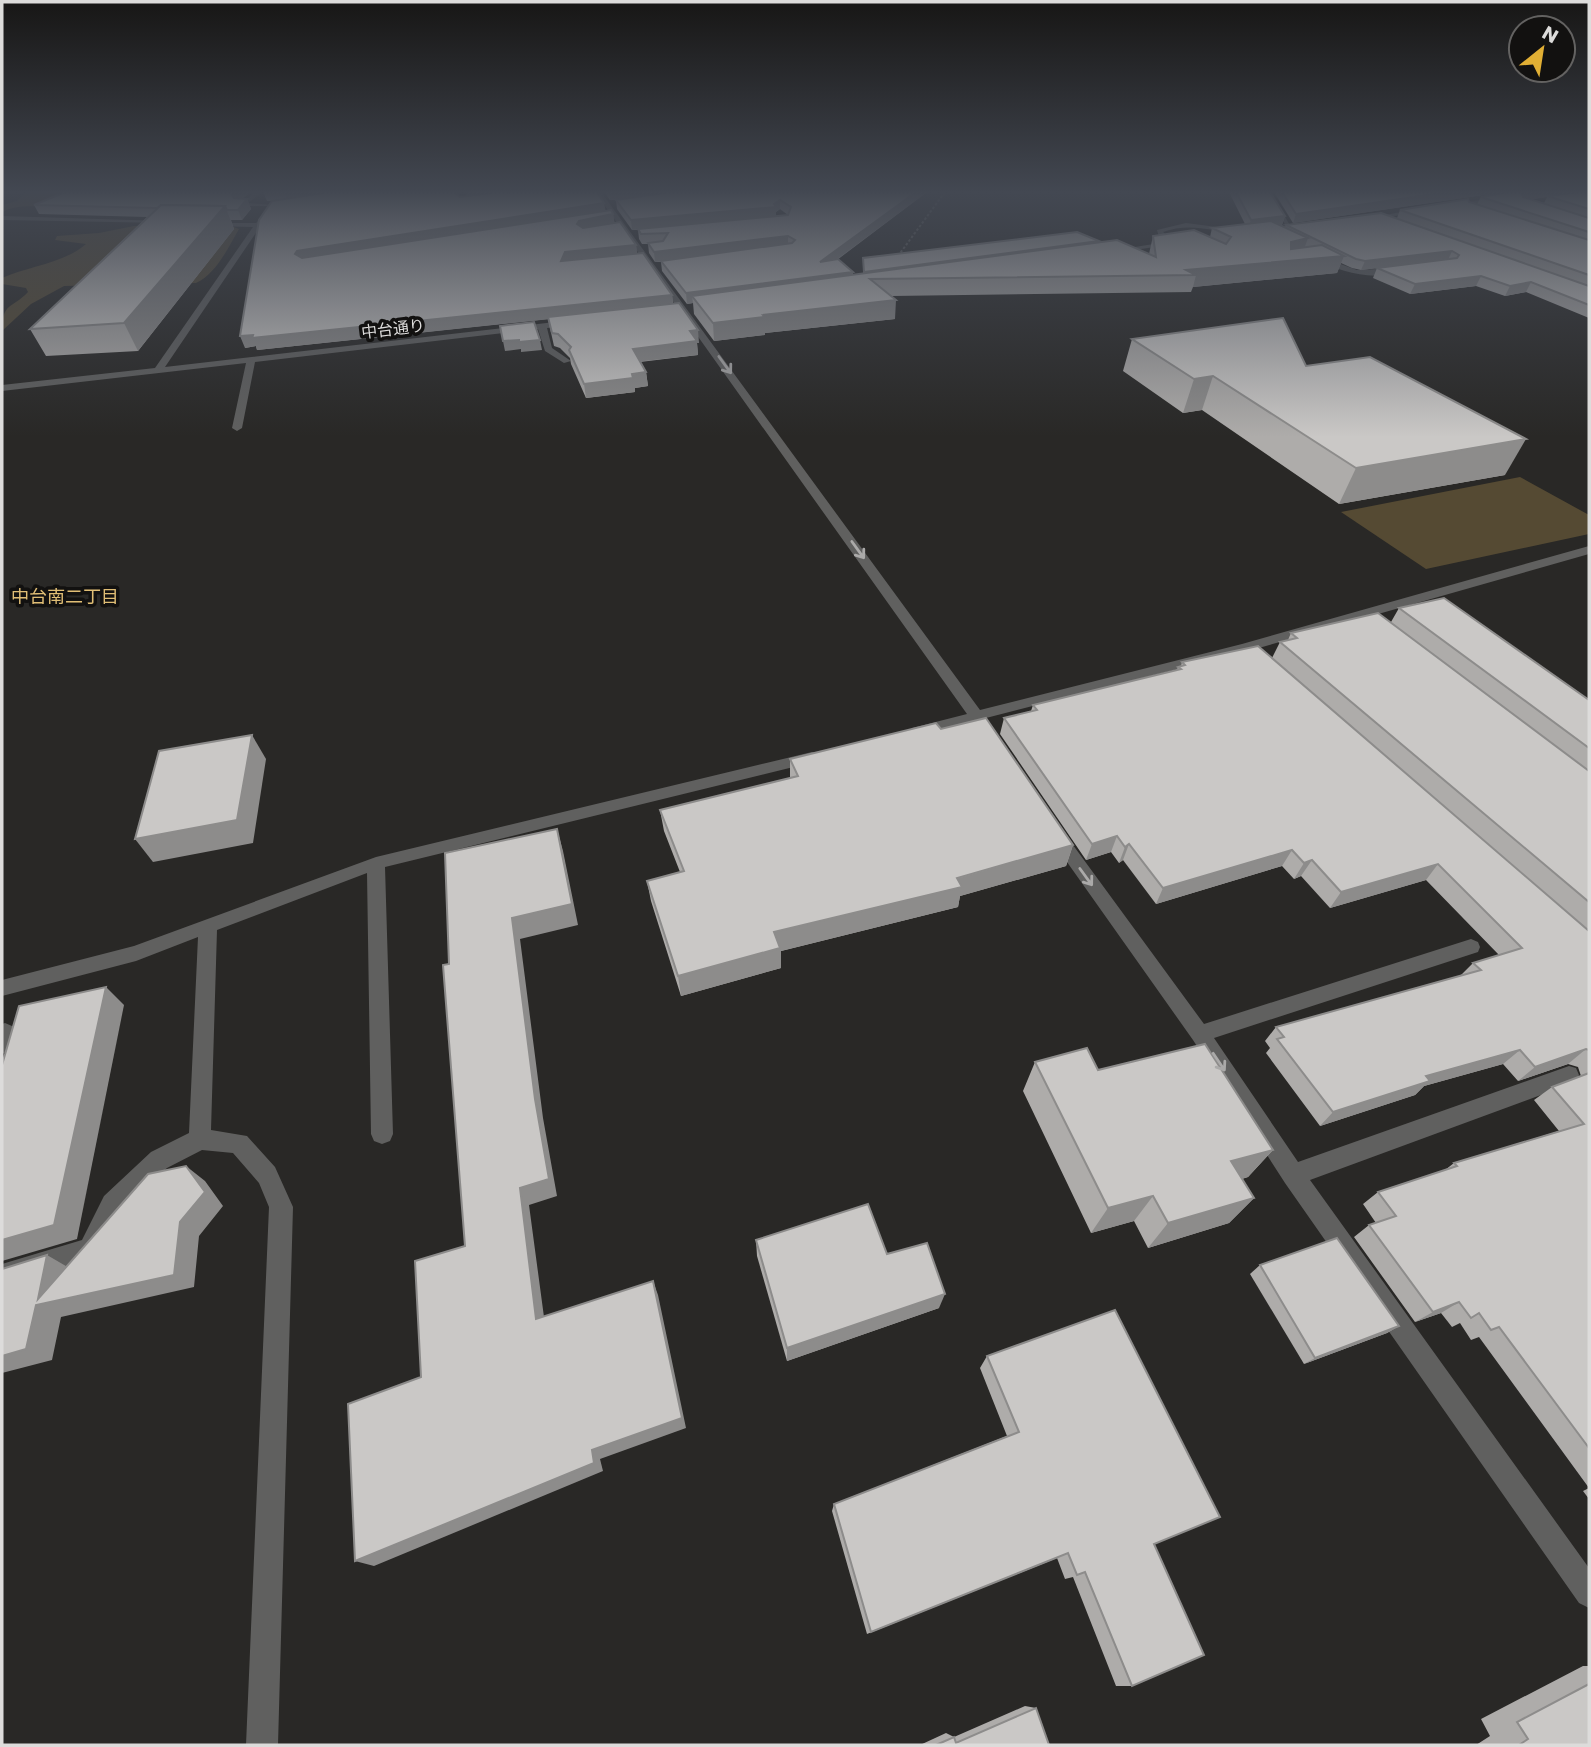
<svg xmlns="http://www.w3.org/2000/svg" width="1591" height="1747" font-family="Poppins,'Noto Sans JP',sans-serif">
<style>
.green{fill:#554a33}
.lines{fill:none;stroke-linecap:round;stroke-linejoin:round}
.path{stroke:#696866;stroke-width:2;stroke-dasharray:2.5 2;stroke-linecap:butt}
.minor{fill:#60605f;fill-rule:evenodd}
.wall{fill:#aeacaa;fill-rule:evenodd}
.shaded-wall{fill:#8d8c8b}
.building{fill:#cac8c6;stroke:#8d8c8b;stroke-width:2}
.oneway{stroke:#abaaa9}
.labels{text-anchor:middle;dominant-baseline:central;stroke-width:7;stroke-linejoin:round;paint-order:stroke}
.far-street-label{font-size:16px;fill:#dddcdb;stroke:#121110}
.far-neighbourhood-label{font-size:18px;fill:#e0be75;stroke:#121110}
</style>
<rect width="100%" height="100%" fill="#292826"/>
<!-- green -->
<g class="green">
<path d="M26 192H60L47 200 69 201C47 211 23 201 2 212V205L17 201Z"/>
<path d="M134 226H231L239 229C228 248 216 274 196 283L64 286 31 304 2 331C2 302 12 309 28 292L26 288 2 284V278C28 266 63 264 86 244L55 240 57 236 99 233Z"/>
<path d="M1520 477 1589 515V534L1426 569 1341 512Z"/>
</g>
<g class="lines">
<!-- path -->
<path class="path" d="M898 256 945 192"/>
<!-- minor -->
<g class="minor">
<path d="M255 192H262L248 203 286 206H239Z"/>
<path d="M595 192H601L980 710 1242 644 1589 546V554L1252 650 986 718 1000 738 992 743 987 742 972 722 917 736 912 734 909 731 912 728 967 714Z"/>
<path d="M1265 192H1271L1292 229H1288Z"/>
<path d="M1524 192H1539L1450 208 1447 206Z"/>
<path d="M1422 208 1424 211 1367 221 1364 219Z"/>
<path d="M2 216 164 221 167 223 2 220Z"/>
<path d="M263 216 266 218 165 367 572 320 575 325 547 328 552 348 571 361 564 363 545 351 538 329 255 362 242 428 237 431 232 428 246 363 2 391V385L155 368 253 227 209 226 207 223H256Z"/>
<path d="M1186 223 1217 227 1238 233 1235 235C1212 229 1186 223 1163 232L1175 242V244L1114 253 1110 251 1166 242 1159 237 1157 230Z"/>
<path d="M1318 256 1357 270 1398 268 1402 270C1375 283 1341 271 1315 260Z"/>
<path d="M812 752 818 753 820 757 818 761 385 867 393 1134 390 1141 382 1144 374 1141 371 1134 367 873 217 930 211 1130 247 1136 275 1167 293 1207 278 1745H246L269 1207 259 1183 233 1153 202 1150 167 1168 120 1212 98 1257 2 1288V1264L82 1240 104 1196 151 1152 189 1133 198 937 136 961 2 996V980L134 946 376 857Z"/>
<path d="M1056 828 1062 830 1204 1024 1471 939 1478 942 1480 947 1478 952 1214 1038 1298 1162 1569 1066 1576 1068 1579 1075 1576 1082 1310 1180 1589 1568V1608L1579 1603 1285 1183 1193 1040 1050 838 1048 834 1050 830Z"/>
<path d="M5 1023 12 1026 15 1032 9 1051 2 1054V1024Z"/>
</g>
</g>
<!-- wall -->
<g class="wall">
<path d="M263 192H455L456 194 460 197 467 196 466 192 605 211 613 214 614 223 636 245 637 254 672 295 673 303 699 343H697L698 355 640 362 646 372 648 386 635 388V392L586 398 571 364 570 358 560 348 554 346 548 319 257 350 256 346 245 348 273 201H267Z"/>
<path d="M604 192H927L837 260 853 275 863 274V258L1099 241V243L1149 254 1153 236 1210 237 1212 228 1245 224 1229 192H1270L1285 216 1282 225H1280L1285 227 1286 225 1397 218 1400 210 1469 202 1477 204 1481 197 1553 196 1589 192V318L1526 292 1505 296 1476 286 1410 294 1373 278 1377 268 1361 270 1352 268 1341 263 1337 273 1193 287 1191 292 891 296 895 319 765 333V335L714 341 694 314 693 303 687 304 662 271 661 262H655L649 253 648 244H642L639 239 638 230H632L617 209 616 200H610ZM1547 197 1544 203 1531 199ZM780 209 788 215 776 216V212Z"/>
<path d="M1274 192H1504L1293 223Z"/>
<path d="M243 199H247L251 209 242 220H231L234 229 138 351 46 356 30 329 147 217 39 214 34 205Z"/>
<path d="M1132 339 1306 366 1505 475 1339 504 1202 410 1183 413 1123 371Z"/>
<path d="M1399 608 1589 700V1499L1583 1491 1589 1488 1479 1337 1471 1340 1460 1323 1452 1327 1441 1313 1415 1322 1354 1237 1369 1225 1376 1223 1363 1204 1378 1192 1445 1170 1454 1163 1559 1131 1534 1100 1552 1087 1581 1076 1578 1067 1568 1064 1518 1081 1503 1064 1424 1086 1415 1095 1320 1126 1266 1053 1270 1048 1265 1041 1276 1027 1460 976 1473 963 1499 955 1426 880 1330 908 1301 876 1294 879 1282 866 1156 904 1123 860 1119 863 1111 852 1086 860 1000 734 1004 718 1031 711 1033 705 1177 670 1178 667 1181 666 1182 662 1272 658 1280 642 1288 640 1291 633 1391 622Z"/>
<path d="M941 729 1073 845 1066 866 960 896 958 907 781 951V968L681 996 651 901 647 881 680 872 664 831 660 810 790 778V759Z"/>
<path d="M1035 1062 1098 1070 1273 1150 1248 1177 1242 1179 1254 1198 1229 1223 1148 1248 1134 1221 1091 1233 1023 1091Z"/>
<path d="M756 1240 887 1254 939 1308 787 1361 757 1256Z"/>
<path d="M1260 1265 1399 1326 1387 1333 1304 1364 1250 1274Z"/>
<path d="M987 1356 1154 1544 1132 1686H1116L1073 1577 1065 1579 1057 1558 867 1634 832 1511 834 1504 1007 1436 980 1368Z"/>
<path d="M1583 1666H1589V1745H1476L1490 1736 1481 1719Z"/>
<path d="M1025 1706 1036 1708 1049 1745H920L946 1733 954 1737Z"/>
</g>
<!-- shaded-wall -->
<g class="shaded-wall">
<path d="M236 192H251L235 205 232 195Z"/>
<path d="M284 192H352L287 201Z"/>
<path d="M466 192H522L467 197Z"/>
<path d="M609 192H690L610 200Z"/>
<path d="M916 192H927L820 272V262Z"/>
<path d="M1449 192H1504L1293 223 1296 214Z"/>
<path d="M1527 192H1573L1518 202 1522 193Z"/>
<path d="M247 199 251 209 242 220 238 210Z"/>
<path d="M780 200V209L776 212V217L632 230 631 220 774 204Z"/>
<path d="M604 203 606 212 298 265 295 254 297 251Z"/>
<path d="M225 206 234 229 138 351 124 323Z"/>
<path d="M613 214 615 224 581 230 577 224 579 221Z"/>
<path d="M1285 216 1282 225 1248 230 1251 220Z"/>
<path d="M788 236V246L655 262 654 252Z"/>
<path d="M1308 238 1302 255 1285 258 1291 242Z"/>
<path d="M1099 241 1097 250 870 279 863 281 864 272Z"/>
<path d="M636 245 637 255 561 261 565 252Z"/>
<path d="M1452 251 1448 260 1361 270 1365 261Z"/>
<path d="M1344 256 1337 273 1193 287 1196 275 1186 270Z"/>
<path d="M853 272V282L692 296 693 303 687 304 686 293Z"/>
<path d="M1481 276 1476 286 1410 294 1415 284Z"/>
<path d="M1531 282 1526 292 1505 296 1510 286Z"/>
<path d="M672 295 673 306 257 350 256 346 245 348 240 336Z"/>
<path d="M896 300 895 319 765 333V335L714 341 713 323 763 315Z"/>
<path d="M698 330 699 343H697L698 355 635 362 633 349 690 331Z"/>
<path d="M519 340H540L542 350 521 352V349L505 351 503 341Z"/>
<path d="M646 372 648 386 635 388V392L586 398 584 384Z"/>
<path d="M1213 376 1202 410 1183 413 1194 379Z"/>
<path d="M1526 439 1505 475 1339 504 1356 468Z"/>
<path d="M252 735 266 759 253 843 153 862 135 839Z"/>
<path d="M557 829 563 851 578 925 520 939 543 1118 557 1196 529 1205 546 1332 536 1319 520 1188 535 1099 512 918Z"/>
<path d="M1117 836 1111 852 1086 860 1092 844Z"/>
<path d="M1129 844 1123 860 1119 863 1125 847Z"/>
<path d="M1073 845 1066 866 960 896 958 907 781 951V968L681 996 678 976 774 932Z"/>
<path d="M1292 850 1282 866 1156 904 1163 888Z"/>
<path d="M1312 860 1301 876 1294 879 1304 863Z"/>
<path d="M1438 864 1426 880 1330 908 1341 892Z"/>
<path d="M106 987 124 1005 77 1239 2 1261V1240Z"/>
<path d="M1586 1049 1568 1064 1518 1081 1535 1067Z"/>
<path d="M1520 1050 1503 1064 1424 1086 1415 1095 1320 1126 1333 1112 1426 1076Z"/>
<path d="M1273 1150 1248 1177 1209 1188 1231 1161Z"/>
<path d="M186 1166 205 1181 223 1206 199 1236 194 1287 61 1317 52 1360 2 1373V1356L38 1299 47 1255 71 1269Z"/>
<path d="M1153 1196 1134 1221 1091 1233 1108 1208Z"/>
<path d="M1254 1198 1229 1223 1148 1248 1168 1223Z"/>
<path d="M653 1281 658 1295 686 1428 600 1459 603 1471 374 1566 355 1561 592 1450Z"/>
<path d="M945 1294 939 1308 787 1361V1348Z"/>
<path d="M1459 1302 1441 1313 1415 1322 1433 1312Z"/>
<path d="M1399 1326 1387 1333 1304 1364 1315 1358Z"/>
</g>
<!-- building -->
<g class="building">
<path d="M65 192H236L232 195 234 198 247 199 238 210H227L225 206 161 205 157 208 34 205Z"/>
<path d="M328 192H454L460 197 496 192H597L604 203 297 251 295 254 302 258 611 210 613 214 579 221 577 224 583 228 620 222 636 245 565 252 561 261 643 253 672 295 252 338 253 335 240 336 259 220 272 201Z"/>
<path d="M669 192H916L820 262 838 259 853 272 686 293 661 261 792 243 795 240 788 236 654 252 648 243 663 241 668 233 641 234 638 229 788 215 791 207 780 200 774 204 776 207 631 220 616 200Z"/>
<path d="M1236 192H1270L1285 216 1251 220Z"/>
<path d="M1282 192H1449L1296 214Z"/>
<path d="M1507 192H1527L1522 193 1523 197 1589 218V232L1481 197Z"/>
<path d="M1578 192H1589V209L1547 196Z"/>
<path d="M1468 199 1469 202 1589 240V275L1400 210Z"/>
<path d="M161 205 225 206 124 323 30 329Z"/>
<path d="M1381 213 1589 286V305L1531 282 1510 286 1481 276 1415 284 1377 268 1457 258 1459 255 1452 251 1365 261 1356 259 1286 225Z"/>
<path d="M1271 221 1308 238 1291 242V249L1322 245 1344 256 1186 270 1196 275 870 279 896 300 763 315 765 317 713 323 692 296 1117 240 1156 257 1153 236 1194 230 1226 244 1231 237 1212 228Z"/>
<path d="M1077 232 1099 241 864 272 863 258Z"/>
<path d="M679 303 698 330 690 331 697 341 633 349 646 372 632 374 633 378 584 384 569 350 571 347 558 334 552 333 548 317Z"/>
<path d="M1283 318 1306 366 1370 357 1526 439 1356 468 1213 376 1194 379 1132 339Z"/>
<path d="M534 322 540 340 519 342V340L503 341 500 326Z"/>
<path d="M1444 598 1589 700V748L1399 608Z"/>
<path d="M1378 613 1589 771V902L1280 642 1297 638 1291 633Z"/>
<path d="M1258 646 1589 931V1050L1586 1049 1535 1067 1520 1050 1426 1076 1430 1081 1333 1112 1277 1039 1284 1037 1276 1027 1481 970 1473 963 1522 948 1438 864 1341 892 1312 860 1304 863 1292 850 1163 888 1129 844 1125 847 1117 836 1092 844 1004 718 1037 710 1033 705 1181 669 1178 667 1185 665 1182 662Z"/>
<path d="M986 718 1073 845 957 878 962 887 774 932 780 948 678 976 647 881 684 871 660 810 798 776 790 759 936 723 941 729Z"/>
<path d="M252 735 237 820 135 839 159 751Z"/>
<path d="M557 829 572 904 512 918 535 1099 549 1179 520 1188 536 1319 653 1281 682 1418 592 1450 594 1463 355 1561 348 1404 421 1377 415 1261 465 1246 443 965 449 964 445 853Z"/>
<path d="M106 987 54 1225 2 1240V1065L19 1006Z"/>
<path d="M1205 1044 1273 1150 1231 1161 1254 1198 1168 1223 1153 1196 1108 1208 1035 1062 1087 1048 1098 1070Z"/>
<path d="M1589 1073V1448L1499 1327 1491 1330 1479 1313 1471 1318 1459 1302 1433 1312 1369 1225 1396 1216 1378 1192 1457 1166 1454 1163 1584 1124 1552 1087Z"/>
<path d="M186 1166 205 1192 180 1222 174 1275 36 1305 26 1349 2 1356V1269L47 1255 38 1299 148 1174Z"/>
<path d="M868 1204 887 1254 927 1243 945 1294 787 1348 756 1240Z"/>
<path d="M1337 1238 1399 1326 1315 1358 1260 1265Z"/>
<path d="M1115 1310 1220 1517 1154 1544 1204 1655 1132 1686 1085 1572 1077 1575 1068 1553 871 1632 834 1504 1019 1432 987 1356Z"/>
<path d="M1589 1684V1745H1519L1528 1739 1517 1722Z"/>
<path d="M1036 1708 1049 1745H936L954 1737 956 1743Z"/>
</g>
<!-- one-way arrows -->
<defs><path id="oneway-shaft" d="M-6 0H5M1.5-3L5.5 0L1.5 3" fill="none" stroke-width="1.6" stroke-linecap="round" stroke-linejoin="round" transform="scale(1.75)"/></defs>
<g class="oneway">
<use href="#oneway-shaft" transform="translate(725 365) rotate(54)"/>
<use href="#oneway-shaft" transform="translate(858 550) rotate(54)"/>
<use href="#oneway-shaft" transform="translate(1086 877) rotate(54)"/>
<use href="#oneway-shaft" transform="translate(1219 1062) rotate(56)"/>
</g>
<!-- sky -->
<linearGradient id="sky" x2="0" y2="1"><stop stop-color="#171615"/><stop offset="0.44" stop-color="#434852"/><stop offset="1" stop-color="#434852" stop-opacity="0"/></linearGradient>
<rect width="1591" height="437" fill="url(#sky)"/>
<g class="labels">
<!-- far-street labels -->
<g class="far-street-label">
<text transform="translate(393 329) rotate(-7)">中台通り</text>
</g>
<!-- far-neighbourhood labels -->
<g class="far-neighbourhood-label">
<text x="65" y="596">中台南二丁目</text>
</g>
</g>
<!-- border -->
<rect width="1591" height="1747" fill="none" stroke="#dddcdb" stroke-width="7"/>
<!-- north arrow -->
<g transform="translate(1542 49) rotate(30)"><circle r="33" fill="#121110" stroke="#636261" stroke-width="2"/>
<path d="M0-5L12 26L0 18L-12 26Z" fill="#e1af34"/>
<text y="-10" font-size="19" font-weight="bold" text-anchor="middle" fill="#dddcdb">N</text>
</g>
</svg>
